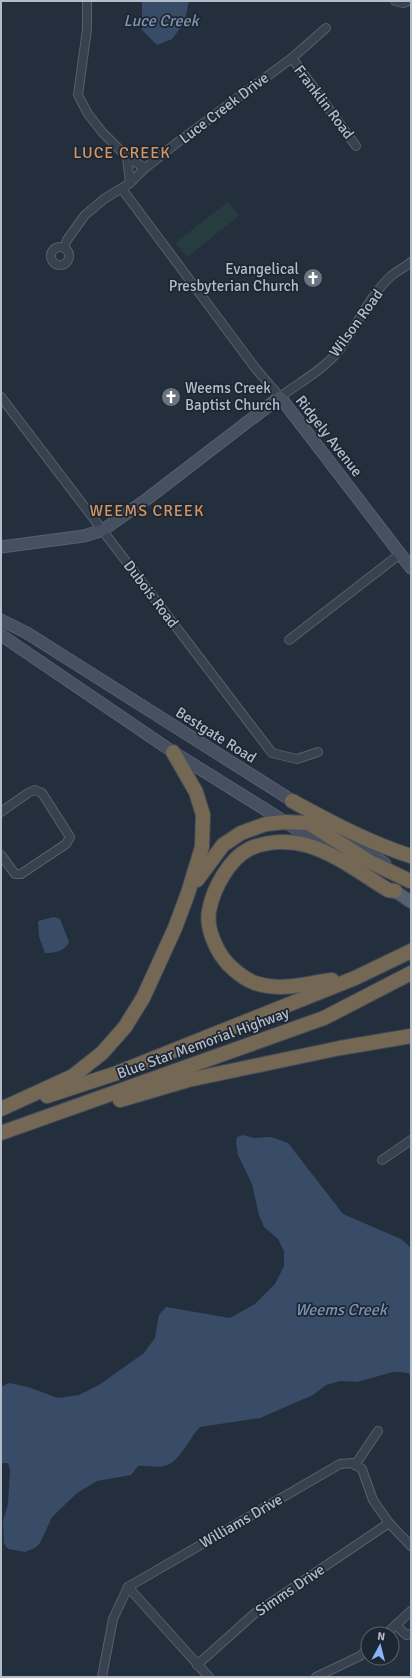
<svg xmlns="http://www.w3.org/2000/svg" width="412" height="1678" font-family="Signika,sans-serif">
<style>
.green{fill:#263c3f}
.water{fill:#394c67}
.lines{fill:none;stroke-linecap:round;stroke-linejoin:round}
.minor-casing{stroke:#565f6c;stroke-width:10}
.secondary-casing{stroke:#565f6c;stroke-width:13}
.primary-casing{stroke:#414a57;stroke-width:14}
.motorway-casing{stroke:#434c59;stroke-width:16}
.minor{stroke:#38414e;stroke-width:8}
.secondary{stroke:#465061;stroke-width:11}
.primary{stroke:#56606e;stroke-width:12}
.motorway{stroke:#746855;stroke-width:14}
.labels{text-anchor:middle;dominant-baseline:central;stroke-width:3.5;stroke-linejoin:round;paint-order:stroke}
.street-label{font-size:15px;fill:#b4bcc9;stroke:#1d2633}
.poi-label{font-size:15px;fill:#b4bcc9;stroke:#1d2633;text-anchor:end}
.water-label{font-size:16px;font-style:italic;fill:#7c92b1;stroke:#1d2633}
.neighbourhood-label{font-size:16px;letter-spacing:1px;fill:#d59563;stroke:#1d2633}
</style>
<rect width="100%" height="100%" fill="#242f3e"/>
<!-- green -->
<path class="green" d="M228 202 239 216 187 257 175 243Z"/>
<!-- water -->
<g class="water">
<path d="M142 1H189L184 23 172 39 157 45 142 30Z"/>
<path d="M54 917 60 919 69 942C65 951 55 953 45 953L39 937 38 921Z"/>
<path d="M243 1135 254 1138 271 1137 288 1143 343 1214 401 1239 411 1248V1374L402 1372H393L357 1382 340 1381 326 1385 313 1395 260 1418 200 1427C189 1438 179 1464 164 1466 156 1468 147 1465 138 1466L131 1475 97 1481 77 1493 52 1517 40 1543 35 1548 25 1552 9 1549 6 1547 4 1543 3 1521 8 1504 10 1470 8 1463H1V1387L9 1383 28 1387 58 1398 79 1395 99 1385 144 1353 155 1338 159 1315 166 1307 230 1318 255 1304 275 1284 284 1266V1251L278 1239 264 1227 259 1215 252 1184 238 1155 236 1143 237 1137Z"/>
</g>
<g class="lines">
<!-- minor casing -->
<g class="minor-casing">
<g id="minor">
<path d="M87 1V29L78 95 88 114 103 133 127 157 130 183"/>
<path d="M395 1 403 3 408 1"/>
<path d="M292 58 356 146"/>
<path d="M127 157 145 168"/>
<path d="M122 189 256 369 280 397C300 382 325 369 340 349 357 325 369 297 391 276 397 271 405 267 411 262"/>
<circle cx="60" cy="256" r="9"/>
<path d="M64 248 67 240 85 215 104 199 130 183 145 168 178 142 292 58 326 28"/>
<path d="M1 397 272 753 297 759 318 752"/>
<path d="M289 640 400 554"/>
<path d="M1 812 28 793 35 790 42 793 70 837 66 844 21 874H15L1 855"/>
<path d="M382 1160 411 1140"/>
<path d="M355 1465 378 1431"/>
<path d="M128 1587 340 1464 352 1463 362 1469 373 1500 389 1523 411 1546"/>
<path d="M128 1587 209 1677"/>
<path d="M396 1625 406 1635 411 1634"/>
<path d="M386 1634 411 1611"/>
<path d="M197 1665 254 1614 389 1523"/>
<path d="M102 1677 113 1619 128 1587"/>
<path d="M316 1677 360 1656 368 1649"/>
</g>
</g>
<!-- secondary casing -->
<g class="secondary-casing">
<g id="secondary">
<path d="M1 547 84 536 103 530 147 499 280 397 411 568"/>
<path d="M1 620 27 633 299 805"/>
<path d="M1 635 173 752 327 848"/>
<path d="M333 829 385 864"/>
</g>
</g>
<!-- primary casing -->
<g class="primary-casing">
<path id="primary" d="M395 891 411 902"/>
</g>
<!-- motorway casing -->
<g class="motorway-casing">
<g id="motorway">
<path d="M292 801C331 822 369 843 411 856"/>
<path d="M197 880 223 845 241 833 266 824 285 822 309 823 368 861 410 881"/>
<path d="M332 980C306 983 282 992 255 983 244 979 236 972 228 964 216 951 206 928 209 911 213 889 229 859 249 849 266 841 288 840 306 845 335 853 362 874 388 890L395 891"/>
<path d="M47 1096 117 1073 355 978 411 951"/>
<path d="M120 1100 188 1080 340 1048 411 1036"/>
<path d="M1 1109 73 1076 102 1053 125 1027 143 998 175 928 188 893 202 847 203 815 196 792 173 752"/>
<path d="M1 1133 324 1018 411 973"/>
</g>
</g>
<!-- minor -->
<use href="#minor" class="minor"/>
<!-- secondary -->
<use href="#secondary" class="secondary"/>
<!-- primary -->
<use href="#primary" class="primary"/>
<!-- motorway -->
<use href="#motorway" class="motorway"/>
</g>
<!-- icons -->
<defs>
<g id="church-disc" transform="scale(1)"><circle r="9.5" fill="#6b7280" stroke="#1d2633"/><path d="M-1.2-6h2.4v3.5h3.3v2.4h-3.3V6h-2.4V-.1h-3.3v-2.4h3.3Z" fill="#fff"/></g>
</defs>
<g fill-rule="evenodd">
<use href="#church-disc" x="313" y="278"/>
<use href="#church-disc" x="171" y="397"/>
</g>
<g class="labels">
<!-- street labels -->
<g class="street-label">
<text transform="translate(324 102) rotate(53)">Franklin Road</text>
<text transform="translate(224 108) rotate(-37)">Luce Creek Drive</text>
<text transform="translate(356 323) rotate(-54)">Wilson Road</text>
<text transform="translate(329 436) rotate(52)">Ridgely Avenue</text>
<text transform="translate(151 594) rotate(53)">Dubois Road</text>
<text transform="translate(216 735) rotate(32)">Bestgate Road</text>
<text transform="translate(203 1043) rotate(-20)">Blue Star Memorial Highway</text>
<text transform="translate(241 1521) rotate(-30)">Williams Drive</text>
<text transform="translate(290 1590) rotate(-34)">Simms Drive</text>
</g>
<!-- poi labels -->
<g class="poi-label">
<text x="299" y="269">Evangelical<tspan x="299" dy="17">Presbyterian Church</tspan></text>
<text x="185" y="388" text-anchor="start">Weems Creek<tspan x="185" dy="17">Baptist Church</tspan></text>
</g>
<!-- water labels -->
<g class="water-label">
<text x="161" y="21">Luce Creek</text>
<text x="341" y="1310">Weems Creek</text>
</g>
<!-- neighbourhood labels -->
<g class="neighbourhood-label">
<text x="122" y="153">LUCE CREEK</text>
<text x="147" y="511">WEEMS CREEK</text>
</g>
</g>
<!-- border -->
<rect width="412" height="1678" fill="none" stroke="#b4bcc9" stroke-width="4"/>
<!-- north arrow -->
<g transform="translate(380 1646) rotate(7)"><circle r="19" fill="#1d2633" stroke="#59626f"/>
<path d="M0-3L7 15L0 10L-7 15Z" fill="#8ab4f8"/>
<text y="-6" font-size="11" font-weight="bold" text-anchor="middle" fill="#b4bcc9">N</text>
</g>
</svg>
